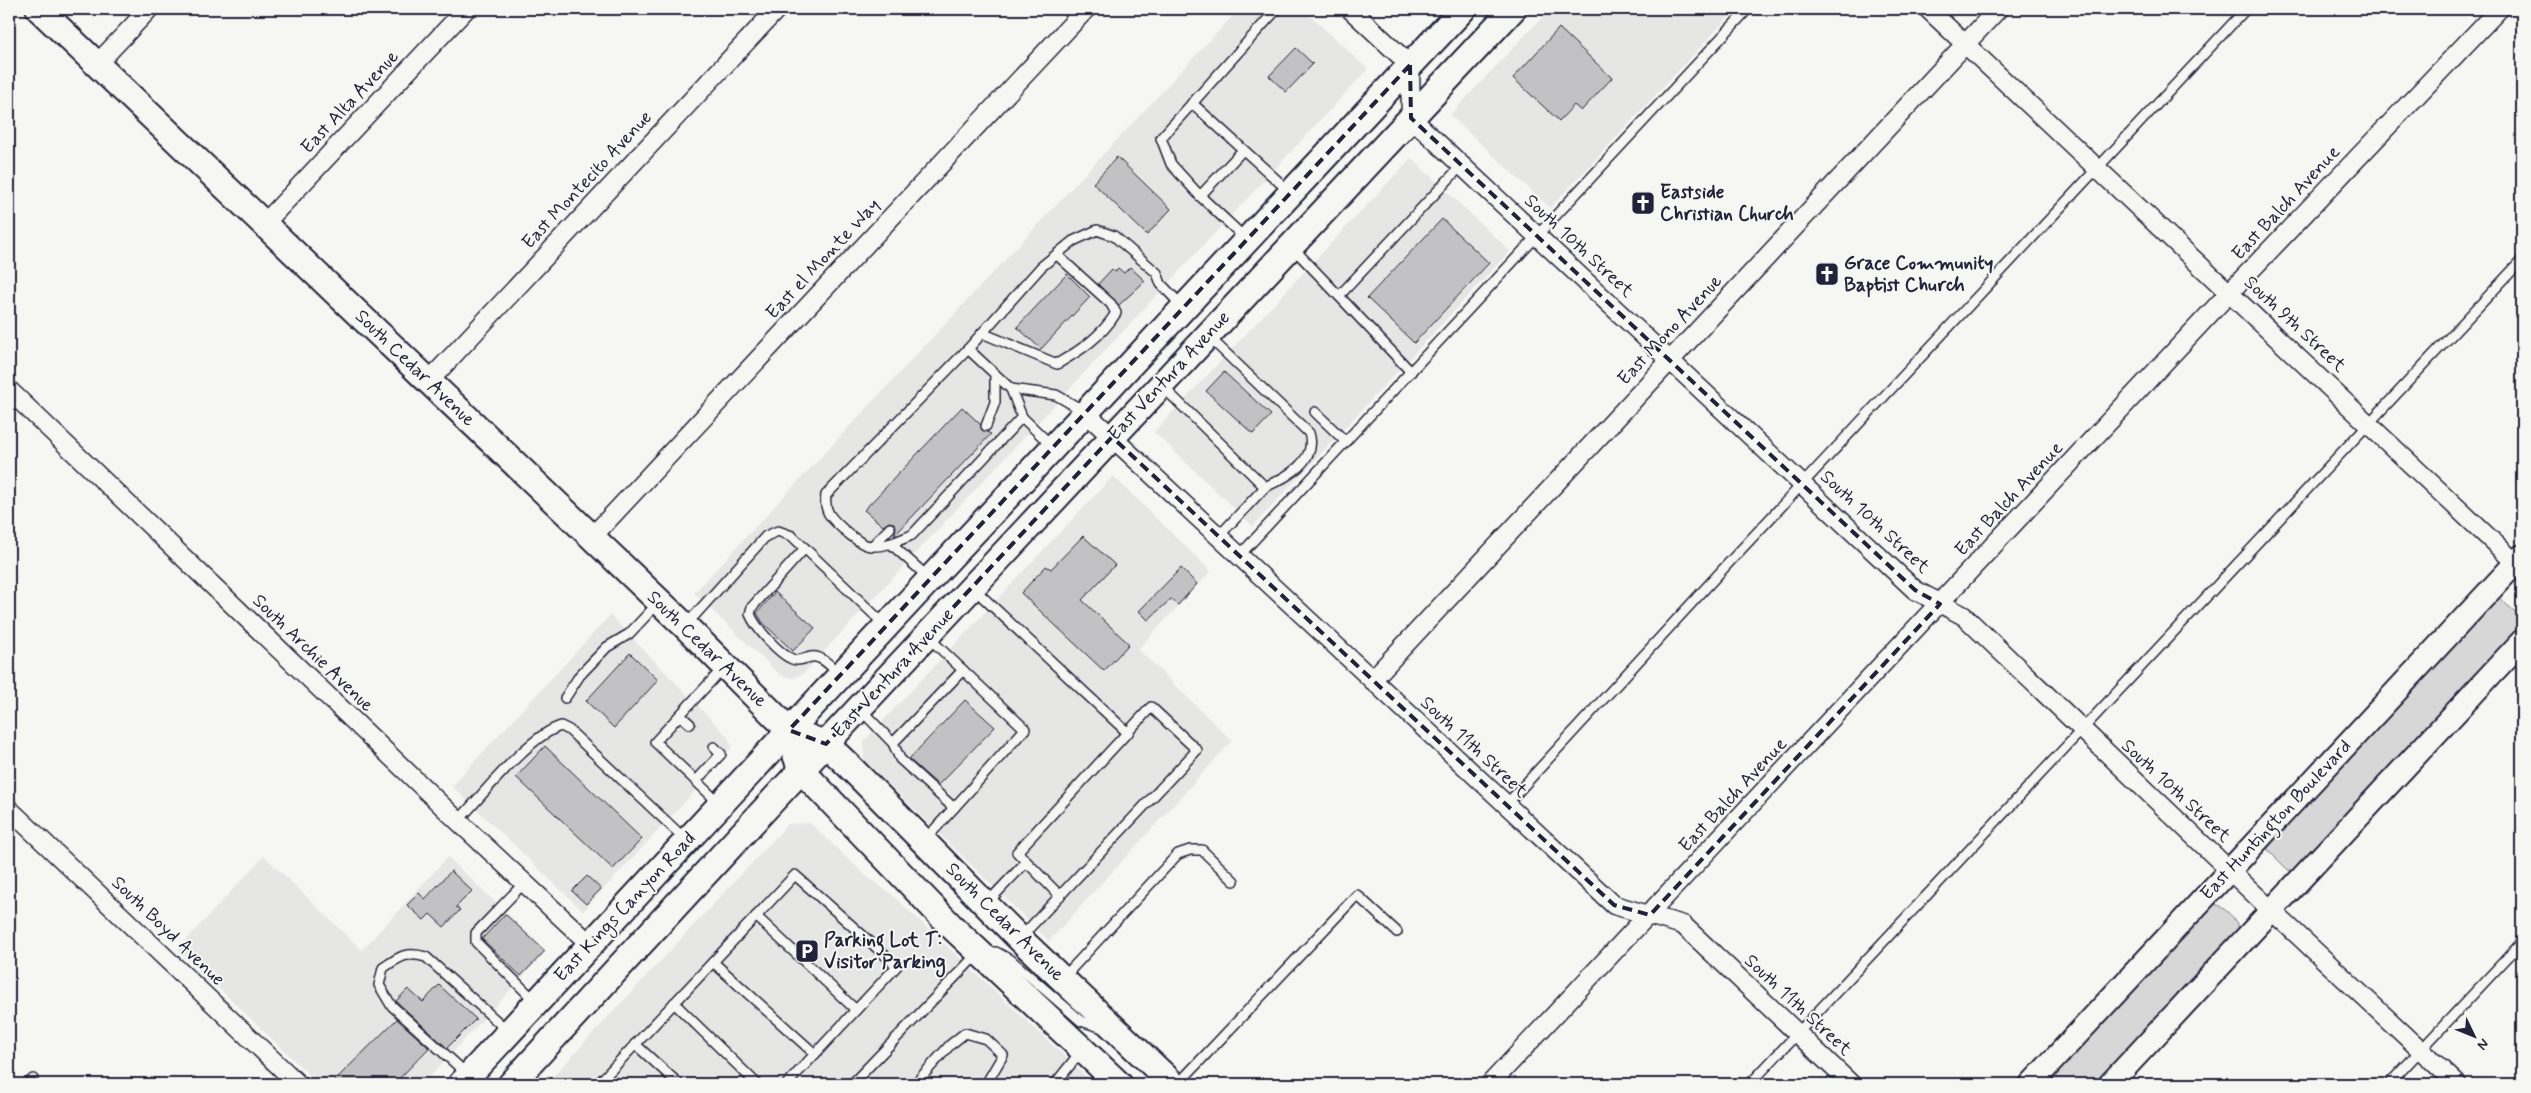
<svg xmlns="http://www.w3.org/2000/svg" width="2531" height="1093" font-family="Mynerve,sans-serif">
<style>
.built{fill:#e6e6e4}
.green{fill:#d7d7d7;stroke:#7c7c89}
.building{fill:#c2c2c4;stroke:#22223b}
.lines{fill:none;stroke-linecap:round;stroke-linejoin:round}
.service-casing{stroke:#22223b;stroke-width:12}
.minor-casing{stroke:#22223b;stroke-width:21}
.tertiary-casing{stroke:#22223b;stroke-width:26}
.secondary-casing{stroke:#22223b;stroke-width:29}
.service{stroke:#f6f6f2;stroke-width:9}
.minor{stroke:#f6f6f2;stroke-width:18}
.tertiary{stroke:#f6f6f2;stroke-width:22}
.secondary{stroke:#f6f6f2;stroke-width:25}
.marked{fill:none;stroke:#22223b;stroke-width:4;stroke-dasharray:10 6;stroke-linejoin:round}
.labels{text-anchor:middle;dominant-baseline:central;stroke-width:4;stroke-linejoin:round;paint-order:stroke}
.street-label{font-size:19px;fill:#22223b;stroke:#f6f6f2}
.poi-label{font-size:19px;font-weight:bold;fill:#22223b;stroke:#f6f6f2;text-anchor:start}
</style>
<rect width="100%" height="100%" fill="#f6f6f2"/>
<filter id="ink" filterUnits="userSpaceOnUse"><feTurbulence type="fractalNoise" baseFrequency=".02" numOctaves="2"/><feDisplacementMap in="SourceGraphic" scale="10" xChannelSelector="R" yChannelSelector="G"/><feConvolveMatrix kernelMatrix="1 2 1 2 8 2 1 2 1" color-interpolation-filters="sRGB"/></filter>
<g filter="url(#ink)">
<!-- built -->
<g class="built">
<path d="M1239 9H1303L1368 69 804 673 793 678 780 675 694 593Z"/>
<path d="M1550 9H1736L1550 208 1450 115Z"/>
<path d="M1411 158 1510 251 1253 526 1154 432Z"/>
<path d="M1113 476 1211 571 1138 649 1232 741 1049 941 864 760V741Z"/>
<path d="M610 615 728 737 732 746 722 762 583 911 452 786Z"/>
<path d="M810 823 867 877 890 893 1094 1084H546L788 824Z"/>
<path d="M264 856 362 950 448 857 542 947 543 952 541 957 423 1084H319L178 949Z"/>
</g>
<!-- green -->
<g class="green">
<path d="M2498 597 2522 618V628L2299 867 2294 871 2288 870 2268 850 2267 843Z"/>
<path d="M2212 904C2222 904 2238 920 2239 930L2096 1084H2042Z"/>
</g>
<!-- building -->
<g class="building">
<path d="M1559 28 1612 78 1581 111 1574 105 1559 121 1513 78Z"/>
<path d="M1296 48 1313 64 1286 92 1269 76Z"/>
<path d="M1117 157 1171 209 1147 235 1093 183Z"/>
<path d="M1442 219 1489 263 1414 343 1367 298Z"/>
<path d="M1130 267 1145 281 1119 305 1098 284 1112 269 1115 272 1118 268 1124 273Z"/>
<path d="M1067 274 1090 297 1041 349 1017 327Z"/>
<path d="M1224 372 1271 415 1253 434 1206 391Z"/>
<path d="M962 407 980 424 982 430 991 434 894 536 896 529 894 523 889 522 883 526 864 510Z"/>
<path d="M1083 536 1115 565 1082 600 1129 644 1104 671 1021 593 1046 566 1051 569Z"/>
<path d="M1181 568 1197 584 1178 605 1171 599 1148 620 1139 611Z"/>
<path d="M775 592 815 628 793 651 763 623 757 613Z"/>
<path d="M630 653 658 680 614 728 586 701Z"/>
<path d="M965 700 995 727 938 785 909 759Z"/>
<path d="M545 746 642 839 613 869 516 777Z"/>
<path d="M451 871 472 891 456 907 460 910 444 927 430 914 424 920 407 905 419 893 425 899Z"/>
<path d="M587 876 601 889 586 904 572 891Z"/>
<path d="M505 914 545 951 521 976 482 939Z"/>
<path d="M439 985 476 1019 447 1048 396 1001 408 989 423 1002Z"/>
<path d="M397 1019 429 1048 394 1084H331Z"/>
</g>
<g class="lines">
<!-- service casing -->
<g class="service-casing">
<g id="service">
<path d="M1192 103 1290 192"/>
<path d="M1200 196 1243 150"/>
<path d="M1245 238 1200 196 1171 164 1161 138 1277 9"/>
<path d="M1292 247 1339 296 1461 166"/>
<path d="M1339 296 1411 372"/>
<path d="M982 333 1057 364C1081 350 1101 337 1116 313L1111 304 1057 255"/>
<path d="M1209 337 1309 433C1318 461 1287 477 1265 487"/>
<path d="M968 349 1011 389 1022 417 1053 447"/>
<path d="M1162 386 1265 487 1218 537"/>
<path d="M1011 389 1056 395 1084 411"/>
<path d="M1315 412 1346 442"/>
<path d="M1022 417 912 535C900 540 885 547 871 546 860 546 835 523 829 514 825 507 825 502 826 495L968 349 1041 267 1073 241 1097 230 1114 236 1157 273 1161 284 1183 307"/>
<path d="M986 426 995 402V374"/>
<path d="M891 544 930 579"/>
<path d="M872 546 890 528"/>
<path d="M805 548 752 607 750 614C755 627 779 654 792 659 800 662 804 658 811 657 822 655 833 668 840 675"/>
<path d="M1239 556 1748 9"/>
<path d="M973 588 1128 733"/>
<path d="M686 625 766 536 778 531 792 536 886 626"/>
<path d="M565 698 580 675 607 647 629 634 659 602"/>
<path d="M860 709 893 743 900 759 954 808"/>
<path d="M680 715 690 724"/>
<path d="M893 743 963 670"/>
<path d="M696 781 721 754 714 747"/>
<path d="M720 804 655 742 725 666"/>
<path d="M1505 806 1736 555 2246 9"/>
<path d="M458 821C483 795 528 736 561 726L569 730 685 839"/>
<path d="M925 840 1025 729 928 637"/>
<path d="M524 883 476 933V942L536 1002"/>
<path d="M987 903 1026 862"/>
<path d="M756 916 856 1010"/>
<path d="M1021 937 1197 750 1151 707 1017 852 1060 896"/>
<path d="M713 962 815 1054"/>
<path d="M1064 977 1178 854 1190 850H1202L1234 881"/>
<path d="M674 1003 757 1084"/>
<path d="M635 1044 679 1084"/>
<path d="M468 1075 391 1005 379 985 383 968C399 957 406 951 426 957L509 1032"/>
<path d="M28 1084 33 1079"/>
<path d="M598 1084 795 875 897 966 787 1084"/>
<path d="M852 1084 979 952H996L1012 961 1081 1021 1103 1028"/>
<path d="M915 1084 950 1045 965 1033 986 1039 1003 1055 986 1084"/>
<path d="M1055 1084 1082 1050"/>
<path d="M1178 1084 1357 895 1397 932"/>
<path d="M1750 1084 2522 260"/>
<path d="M2389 1084 2522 942"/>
</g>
</g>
<!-- minor casing -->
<g class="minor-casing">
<g id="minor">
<path d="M1350 9 1410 65 1411 118 1915 590 1964 616 2271 910 2457 1084"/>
<path d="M1928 9 2522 569"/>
<path d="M97 64 149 9"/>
<path d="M264 224 466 9"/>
<path d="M429 381 777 9"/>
<path d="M9 390 458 821 590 944"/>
<path d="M1086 413 1614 905 1683 925 1851 1084"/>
<path d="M591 538 1086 9"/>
<path d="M1372 680 1998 9"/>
<path d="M9 809 298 1084"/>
<path d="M1490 1084 2230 292 2499 9"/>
</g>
</g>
<!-- tertiary casing -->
<g class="tertiary-casing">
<g id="tertiary">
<path d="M2031 1084 2522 556"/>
<path d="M2110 1084 2522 641"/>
</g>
</g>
<!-- secondary casing -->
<g class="secondary-casing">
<g id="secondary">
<path d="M39 9 685 626 789 730 826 744 849 766 1019 938 1173 1084"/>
<path d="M796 756 801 770 950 925 1119 1084"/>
<path d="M461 1084 930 579 1463 9"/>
<path d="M511 1084 777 796 1513 9"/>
</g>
</g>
<!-- service -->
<use href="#service" class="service"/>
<!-- minor -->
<use href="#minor" class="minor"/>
<!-- tertiary -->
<use href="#tertiary" class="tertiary"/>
<!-- secondary -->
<use href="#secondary" class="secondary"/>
</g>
</g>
<!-- marked area -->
<path class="marked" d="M1410 65 1411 118 1915 590 1940 604 1650 915 1614 905 1112 437 826 744 789 730Z"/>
<!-- icons -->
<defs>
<g id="church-square" transform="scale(1.25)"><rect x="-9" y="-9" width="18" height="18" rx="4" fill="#22223b" stroke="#f6f6f2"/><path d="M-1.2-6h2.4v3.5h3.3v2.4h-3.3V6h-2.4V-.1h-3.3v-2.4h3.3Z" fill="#fff"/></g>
<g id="parking-square" transform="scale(1.25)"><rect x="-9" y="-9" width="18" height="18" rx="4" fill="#22223b" stroke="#f6f6f2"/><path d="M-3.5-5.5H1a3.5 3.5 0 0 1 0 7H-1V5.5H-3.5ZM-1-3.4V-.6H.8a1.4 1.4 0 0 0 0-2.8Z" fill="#fff"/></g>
</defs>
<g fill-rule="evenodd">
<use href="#church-square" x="1643" y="203"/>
<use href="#church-square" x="1827" y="274"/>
<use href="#parking-square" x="807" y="951"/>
</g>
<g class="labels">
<!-- street labels -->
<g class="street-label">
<text transform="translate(350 102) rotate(-47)">East Alta Avenue</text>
<text transform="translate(587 180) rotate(-47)">East Montecito Avenue</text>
<text transform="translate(2286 203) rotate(-47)">East Balch Avenue</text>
<text transform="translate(1579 246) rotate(43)">South 10th Street</text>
<text transform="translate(823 259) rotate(-47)">East el Monte Way</text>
<text transform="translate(2295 324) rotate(43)">South 9th Street</text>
<text transform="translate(1670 330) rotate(-47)">East Mono Avenue</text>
<text transform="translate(415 368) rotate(44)">South Cedar Avenue</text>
<text transform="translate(1169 376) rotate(-47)">East Ventura Avenue</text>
<text transform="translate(2009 499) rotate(-47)">East Balch Avenue</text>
<text transform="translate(1875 522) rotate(43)">South 10th Street</text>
<text transform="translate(707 649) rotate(44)">South Cedar Avenue</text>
<text transform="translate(313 653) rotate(44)">South Archie Avenue</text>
<text transform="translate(893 673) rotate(-47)">East Ventura Avenue</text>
<text transform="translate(1474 747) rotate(43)">South 11th Street</text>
<text transform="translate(2176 791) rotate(43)">South 10th Street</text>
<text transform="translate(1733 795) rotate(-47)">East Balch Avenue</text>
<text transform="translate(2276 820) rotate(-47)">East Huntington Boulevard</text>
<text transform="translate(625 907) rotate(-47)">East Kings Canyon Road</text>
<text transform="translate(1005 922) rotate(45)">South Cedar Avenue</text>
<text transform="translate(168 931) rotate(44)">South Boyd Avenue</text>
<text transform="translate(1798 1005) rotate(43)">South 11th Street</text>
</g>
<!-- poi labels -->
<g class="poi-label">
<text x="1660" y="192">Eastside<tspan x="1660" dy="22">Christian Church</tspan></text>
<text x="1844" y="263">Grace Community<tspan x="1844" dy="22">Baptist Church</tspan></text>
<text x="824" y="940">Parking Lot T:<tspan x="824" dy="22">Visitor Parking</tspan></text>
</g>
</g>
<!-- margin -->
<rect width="2531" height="1093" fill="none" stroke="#f6f6f2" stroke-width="30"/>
<rect x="15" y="15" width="2501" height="1063" fill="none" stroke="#22223b" stroke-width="2" filter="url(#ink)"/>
<!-- north arrow -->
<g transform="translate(2474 1036) rotate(133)" stroke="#f6f6f2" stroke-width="4" paint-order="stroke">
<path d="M0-4L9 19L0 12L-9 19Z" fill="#22223b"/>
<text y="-8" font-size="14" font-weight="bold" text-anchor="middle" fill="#22223b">N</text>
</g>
</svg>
